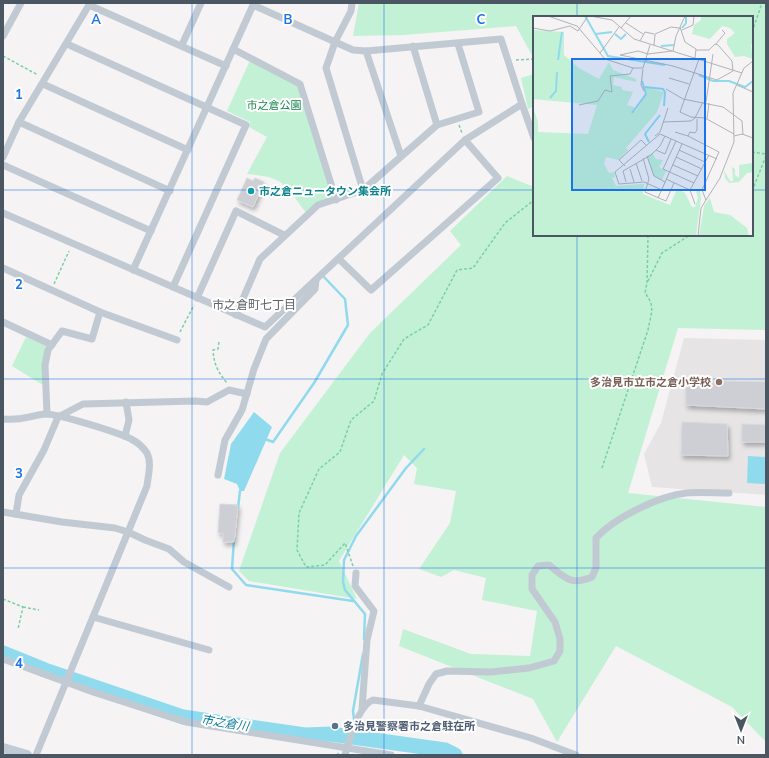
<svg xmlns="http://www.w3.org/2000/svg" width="769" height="758" font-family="'Nunito Sans','Noto Sans JP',sans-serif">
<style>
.education{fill:#e6e4e5}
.green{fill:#c3f1d5}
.water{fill:#90daee}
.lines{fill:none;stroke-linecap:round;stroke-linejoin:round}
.stream{stroke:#90daee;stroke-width:2.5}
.river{stroke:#90daee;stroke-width:15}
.building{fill:#cdcfd5;stroke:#d7d9de;filter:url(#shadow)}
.path{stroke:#7ad0a6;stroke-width:1.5;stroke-dasharray:3 2;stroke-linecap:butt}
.minor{stroke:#c1cad2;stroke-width:7}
.secondary{stroke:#c1cbd6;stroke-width:10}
.grid{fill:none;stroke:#1a73e8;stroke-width:1;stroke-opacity:0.55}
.culture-dot{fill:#0f9aa8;stroke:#fff;stroke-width:1.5}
.education-dot{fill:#8d6e63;stroke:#fff;stroke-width:1.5}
.service-dot{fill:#5c6f8a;stroke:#fff;stroke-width:1.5}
.labels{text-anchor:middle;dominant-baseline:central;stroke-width:4;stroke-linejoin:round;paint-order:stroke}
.park-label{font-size:11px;fill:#17864f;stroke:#fff}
.culture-label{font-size:11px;font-weight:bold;fill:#0d838f;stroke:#fff;text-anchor:start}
.education-label{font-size:11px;font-weight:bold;fill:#785e54;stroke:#fff;text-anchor:end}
.service-label{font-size:11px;font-weight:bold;fill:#4e5e75;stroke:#fff;text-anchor:start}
.neighbourhood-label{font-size:12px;fill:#5f6368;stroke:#fff}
.water-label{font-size:12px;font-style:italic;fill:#0c7c9b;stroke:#fff}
.inset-river{fill:none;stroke:#90daee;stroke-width:2}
.inset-road{fill:none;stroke:#b1b4b9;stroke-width:1}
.view{fill:#1a73e8;fill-opacity:0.15;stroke:#1a73e8;stroke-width:2}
.inset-edge{fill:none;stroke:#4a5661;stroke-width:2}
.grid-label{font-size:13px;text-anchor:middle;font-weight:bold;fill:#1a73e8;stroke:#fff;stroke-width:4;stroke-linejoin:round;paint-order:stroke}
</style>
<defs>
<filter id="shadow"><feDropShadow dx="2" dy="3.5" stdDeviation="2" flood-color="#0004"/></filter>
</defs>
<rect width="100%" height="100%" fill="#f5f3f3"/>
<!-- education -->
<path class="education" d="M684 338 766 340V495L652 487 644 454 661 423Z"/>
<!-- green -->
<g class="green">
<path d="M359 3H766V330L678 328 628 493 766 507V742L732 707 616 646 557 742 533 699 399 646 403 629 471 654 530 656 537 611 482 600 486 578 454 570 441 577 419 569 450 523 456 491 414 484 417 468 404 455 339 561 357 599 249 581 239 571 280 453 370 333 461 245 450 231 507 176 534 187V235H752V17H534V59L516 26 404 35 353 36Z"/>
<path d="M251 58 300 84 336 200 318 205 307 214C285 185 286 177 247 174L267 137 249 127 250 122 227 111Z"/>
<path d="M534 74V106L528 109 521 78Z"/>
<path d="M26 337 47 346 43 385 12 366Z"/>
</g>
<!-- water -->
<g class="water">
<path d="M254 412 272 427 244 491H240L237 484 224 479 231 444Z"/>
<path d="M748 456 766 457V484L747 483Z"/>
</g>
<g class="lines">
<!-- stream -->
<g class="stream">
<path d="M265 439 273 442 314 383 348 325 345 299 324 277"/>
<path d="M238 508 240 491"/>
<path d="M234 539 232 569 246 585 353 601"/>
<path d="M364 639 365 614 345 590 343 582 344 560 356 536 406 468 424 449"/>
<path d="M354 719 353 711 363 654"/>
<path d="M357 724 368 738"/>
<path d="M342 739V736"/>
<path d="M338 755V754"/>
</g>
<!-- river -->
<path class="river" d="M3 653 45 670 183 717 305 735 331 734 445 750 455 755"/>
</g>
<!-- building -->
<g class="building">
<path d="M247 178 253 181 255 178 264 182 253 207 237 200Z"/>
<path d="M686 380 766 382V409L686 405Z"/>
<path d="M682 422 727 424 728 456 681 455Z"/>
<path d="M742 424 766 425V442H742Z"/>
<path d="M220 504 238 505 234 542H223V533H218Z"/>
</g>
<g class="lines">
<!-- path -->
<g class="path">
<path d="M752 32 762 3"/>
<path d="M3 56 38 75"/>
<path d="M516 60 534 59"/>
<path d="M459 125 462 133"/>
<path d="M752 152 766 154"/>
<path d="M752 191 766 156"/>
<path d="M648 235 647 283 662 253 690 235"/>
<path d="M54 284 69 251"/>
<path d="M180 332 194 305"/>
<path d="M219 342 218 349 213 350C214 365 218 372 227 383"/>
<path d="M602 468 648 330C651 313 656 307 645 293L647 283"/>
<path d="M353 566 345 543 325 565 306 567 297 550 299 513 319 469 340 452 351 420 374 401 382 374 404 339 428 325 457 270 473 268 505 223 534 200"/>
<path d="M3 599 23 607 18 629"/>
<path d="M23 607 39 610"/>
</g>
<!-- minor -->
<g class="minor">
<path d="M352 3 351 11 335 42 326 68 363 190"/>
<path d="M3 36 21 3"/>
<path d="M67 44 246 125 173 287"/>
<path d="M182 45 201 3"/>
<path d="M413 46 437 125"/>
<path d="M233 49 300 84 336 200"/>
<path d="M366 51 401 156"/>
<path d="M43 84 188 150"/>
<path d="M522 104 534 138"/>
<path d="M19 122 170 191"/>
<path d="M3 157 19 122 89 5 226 66"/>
<path d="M3 165 151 231"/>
<path d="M3 213 265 327 465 140 522 104 501 39 366 51 353 50 253 5"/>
<path d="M339 259 371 290 498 178 465 140"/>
<path d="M3 268 100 312 92 339 62 331 48 350 45 365 47 414"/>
<path d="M133 270 254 3"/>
<path d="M197 298 236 211 284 235"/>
<path d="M100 312 177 340"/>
<path d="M236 315 260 259 318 205 363 190 437 125 479 112 458 44"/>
<path d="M3 322 52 345"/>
<path d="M3 419C22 421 28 416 45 414 56 413 120 433 131 439 137 442 143 447 147 453 152 463 148 476 147 486L36 755"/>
<path d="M125 436 129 420 126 402"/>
<path d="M218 475 225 440 242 410 254 369 266 339 315 289 316 280"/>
<path d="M3 512 62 522 115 528 128 532 145 540 169 549 184 562 229 587"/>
<path d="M16 514 19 495 44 450 58 417 83 404 195 401 207 402 229 390 247 394"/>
<path d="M356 573 355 586 374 611 367 640 362 709"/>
<path d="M93 617 209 650"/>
<path d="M3 659 93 692 186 722 391 755"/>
<path d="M419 706 429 684 436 674 447 671 491 672 529 668 554 661 560 651V639L555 622 532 589V575L538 566 549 565C565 578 571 586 592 577L596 568V538C614 518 659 496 686 493 700 492 715 493 729 493"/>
<path d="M345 755C349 740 359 705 373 700L419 706 531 738 576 755"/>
</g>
<!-- secondary -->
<path class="secondary" d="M3 748 27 755"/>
</g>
<!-- grid -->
<path class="grid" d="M192 3V755M384 3V755M577 3V17M3 190H534M752 190H766M577 235V755M3 379H766M3 568H766"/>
<!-- markers -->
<circle class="culture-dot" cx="251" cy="191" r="4"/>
<circle class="education-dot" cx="719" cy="382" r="4"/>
<circle class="service-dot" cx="335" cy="726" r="4"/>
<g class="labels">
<!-- park labels -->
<g class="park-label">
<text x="274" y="105">市之倉公園</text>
</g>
<!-- culture labels -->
<g class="culture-label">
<text x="259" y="191">市之倉ニュータウン集会所</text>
</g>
<!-- education labels -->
<g class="education-label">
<text x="711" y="382">多治見市立市之倉小学校</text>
</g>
<!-- service labels -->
<g class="service-label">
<text x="343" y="726">多治見警察署市之倉駐在所</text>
</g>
<!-- neighbourhood labels -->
<g class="neighbourhood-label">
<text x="254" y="305">市之倉町七丁目</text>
</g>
<!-- water labels -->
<g class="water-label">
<text transform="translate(225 723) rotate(9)">市之倉川</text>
</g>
</g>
<!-- overview -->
<g transform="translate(533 16)">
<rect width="220" height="220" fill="#f5f3f3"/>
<path d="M168 0H220V26L218 29 220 43 211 40 202 41 194 28V23L202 17 197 12 189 10 177 23 159 18 161 9 168 4ZM0 14 31 16V39L46 52 66 63 76 46 80 54 103 63V66L81 61 80 69 89 71V74L100 76 94 89 101 91 102 96 114 77 111 71 131 76 124 96 93 132 95 134 85 144 73 141 71 148 76 157 81 156 82 161 79 162 83 170 111 168 110 178 137 189 144 173 152 177 159 191H162L165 182 163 175 167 174 168 183 163 220H0V91L5 106V116L55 118 64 89 0 83ZM119 137 123 143 130 144 126 151 133 155 129 164 121 160 114 140ZM220 139V156L214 157 206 166 196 167 192 162 191 154 197 165H200L199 151 202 153V159L206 162V149L219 147ZM177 182 181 196 197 199 214 212 216 220H166L171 190Z" fill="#c3f1d5"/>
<path class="inset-river" d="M52 0 75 40 132 49M149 12 153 7V0M63 18 79 16M82 18 88 23 93 18M128 30 141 29M25 44 29 16M166 59 180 65H196L212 71 220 65M112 71 130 73 132 76 131 90M17 82 23 75 24 56M99 97 113 78 109 65M116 126 112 118 127 99"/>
<path class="inset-road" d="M15 0 44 10 72 43 100 52H110L117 29M57 0 79 4 101 23 209 57M93 7 110 18M147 11 152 26 163 33 162 42M0 12 17 15 37 10 45 15 55 0M88 12 98 0M149 14 160 9 161 0M107 25 112 16 121 18M183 28 192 17 189 14M121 29 122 18 138 11 146 12M139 35 115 38 105 35 87 39 140 50 184 64 200 55 199 45 185 29 182 28 176 34H163M140 35 143 20 152 0M67 37 86 11M166 43 147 96 158 101 172 102 201 118M110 53 108 69 111 75M136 62 156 68M204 69 220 76M133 73 150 83 190 91 209 105 210 119M173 86 180 38M46 89 65 85 72 74 79 76 77 60 97 58 100 52M164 103V114L162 117 157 116 155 120 186 136 169 174 173 184M174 103 176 87M130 106 158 105 162 102 170 86M142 116 155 120M122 120 127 116 135 92M201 120 209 118 220 122M143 125 130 153 161 167M123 134 132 138 138 123M146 134 172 146M114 140 121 160 132 166M143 141 169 153M110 142 116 163 112 176 133 185 141 167M103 147 109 165M140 149 165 160M92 150 86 144 108 124 114 130M97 153 101 166M133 163 157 174 176 139M93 166 90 155 118 139 127 130 132 120M129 174 111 166 86 168 82 156 127 118 184 143M157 174 162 188M125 182 149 128M165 220 168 192 187 162 201 126 200 77 211 52 220 45"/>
<path class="view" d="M39 43H172V174H39Z"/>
<rect width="220" height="220" class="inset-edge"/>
</g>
<g class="grid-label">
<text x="96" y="24">A</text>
<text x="288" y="24">B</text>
<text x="481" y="24">C</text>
<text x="19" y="99">1</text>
<text x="19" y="289">2</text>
<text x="19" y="478">3</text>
<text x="19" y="668">4</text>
</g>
<!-- border -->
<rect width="769" height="758" fill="none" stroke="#4a5661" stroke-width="8"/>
<!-- north arrow -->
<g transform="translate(741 730) rotate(180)" stroke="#ffffff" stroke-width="3" paint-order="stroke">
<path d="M0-3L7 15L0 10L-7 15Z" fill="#4a5661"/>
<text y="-6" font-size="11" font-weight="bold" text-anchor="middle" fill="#4a5661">N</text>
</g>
</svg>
